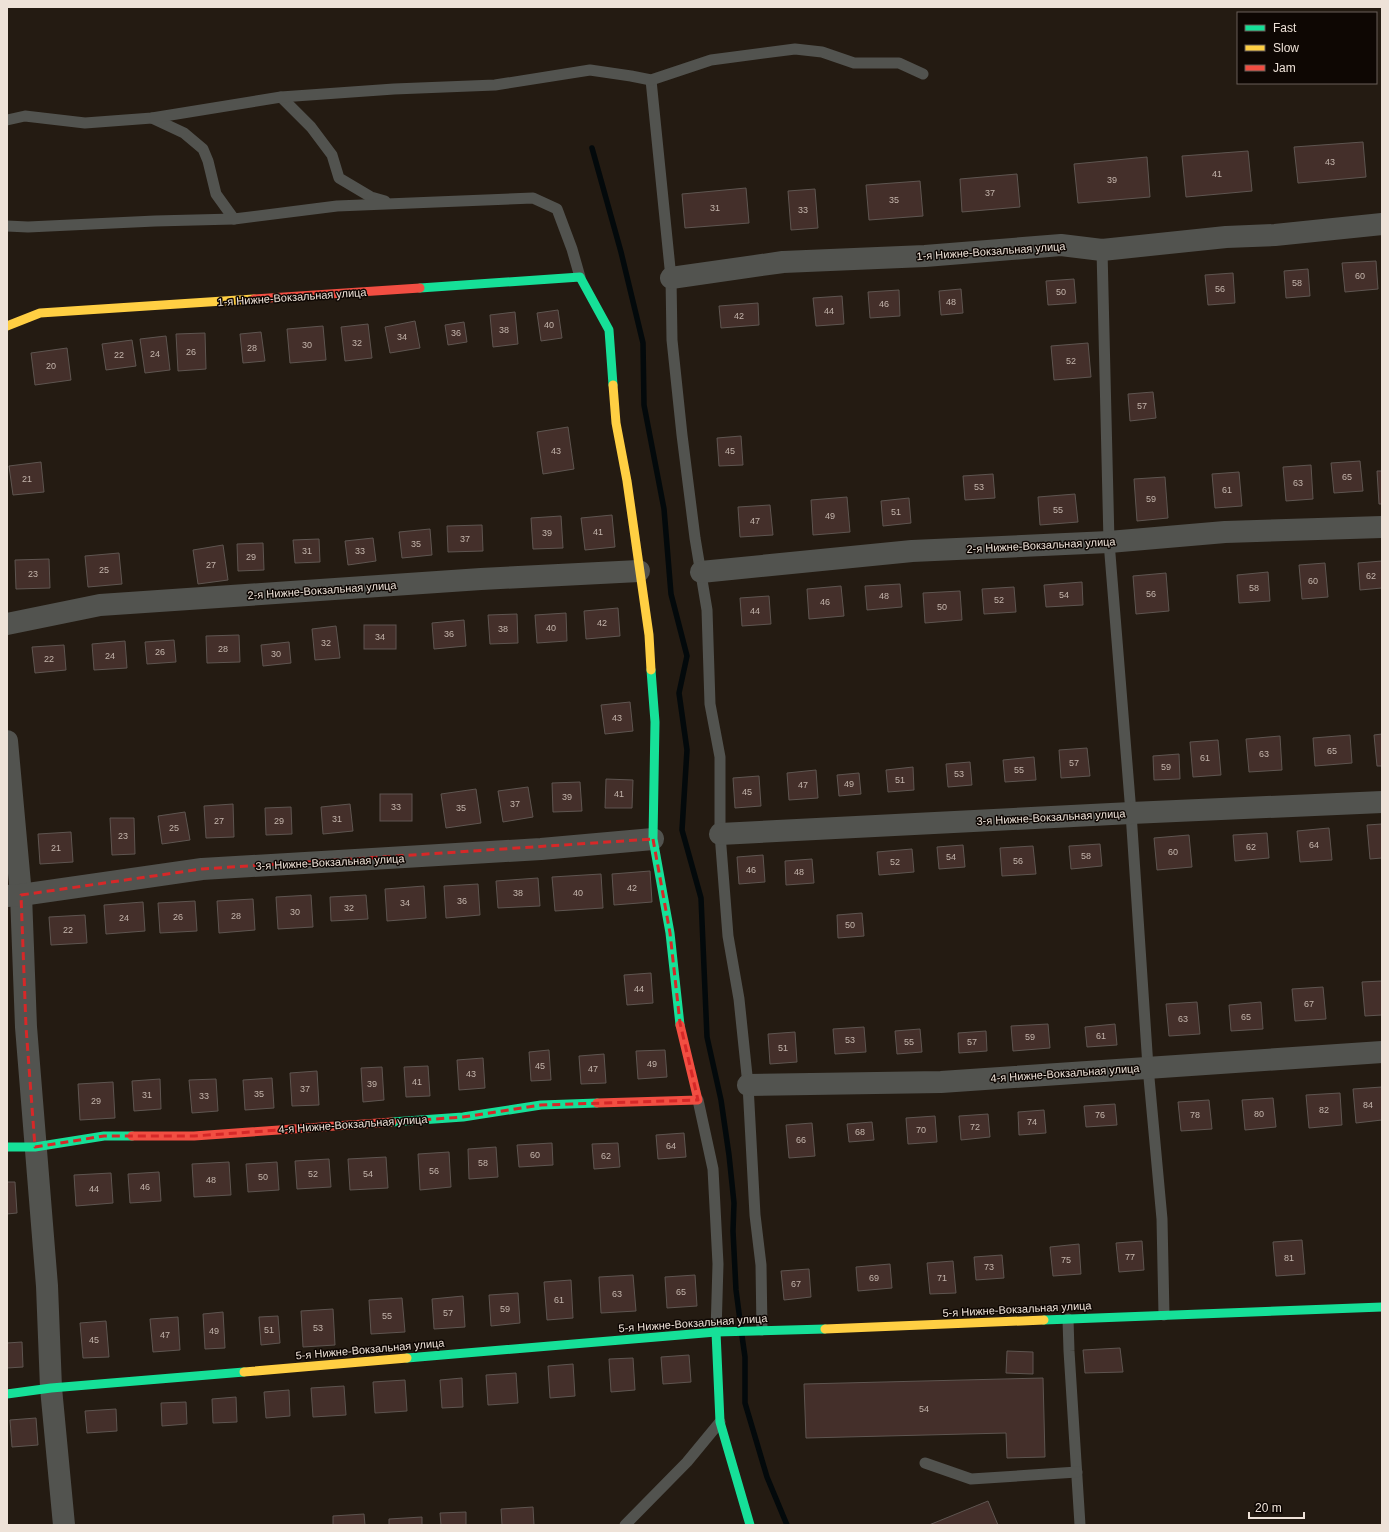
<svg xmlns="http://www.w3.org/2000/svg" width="1389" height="1532" font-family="Helvetica,sans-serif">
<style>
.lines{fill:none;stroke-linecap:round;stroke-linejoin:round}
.stream{stroke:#03090b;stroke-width:5.5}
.building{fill:#442f2a;stroke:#5e5550}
.lane{stroke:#52534f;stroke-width:11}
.street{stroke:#52534f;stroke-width:22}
.fast{stroke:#16e098;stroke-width:9}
.slow{stroke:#ffcf43;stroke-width:9}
.jam{stroke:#f24e42;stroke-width:9}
.marked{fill:none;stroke:#d62828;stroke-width:3;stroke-dasharray:8 5;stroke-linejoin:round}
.labels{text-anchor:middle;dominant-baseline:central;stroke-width:3;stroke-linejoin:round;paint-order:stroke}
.number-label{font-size:9px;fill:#c4b5ac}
.street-label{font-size:11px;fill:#eee2d8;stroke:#0e0703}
</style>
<rect width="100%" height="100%" fill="#241b12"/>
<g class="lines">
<!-- stream -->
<g class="stream">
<path d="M592 148 621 252 643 343 644 405 664 509 671 594 687 656 679 693 687 750 682 830 701 898 707 1037 721 1100 729 1155 734 1203 733 1231 736 1290 741 1328"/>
<path d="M742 1336 745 1357V1403L767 1477 787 1525"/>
</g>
</g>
<!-- building -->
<g class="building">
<path d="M1363 142 1366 177 1298 183 1294 147Z"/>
<path d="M1248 151 1252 191 1186 197 1182 156Z"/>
<path d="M1147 157 1150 197 1078 203 1074 164Z"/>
<path d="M1017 174 1020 207 962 212 960 179Z"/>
<path d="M920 181 923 216 869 220 866 185Z"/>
<path d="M746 188 749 223 685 228 682 194Z"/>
<path d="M815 189 818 228 791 230 788 191Z"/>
<path d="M1376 261 1378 289 1345 292 1342 263Z"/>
<path d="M1308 269 1310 296 1286 298 1284 271Z"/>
<path d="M1233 273 1235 303 1208 305 1205 275Z"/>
<path d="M1074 279 1076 303 1048 305 1046 281Z"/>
<path d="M961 289 963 313 941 315 939 291Z"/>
<path d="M899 290 900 316 870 318 868 292Z"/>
<path d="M842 296 844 324 816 326 813 298Z"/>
<path d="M758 303 759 325 721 328 719 306Z"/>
<path d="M558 310 562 338 541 341 537 313Z"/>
<path d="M515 312 518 344 493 347 490 315Z"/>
<path d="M415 321 420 348 390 353 385 327Z"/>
<path d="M464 322 467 342 448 345 445 325Z"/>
<path d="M368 324 372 358 345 361 341 327Z"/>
<path d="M323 326 326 360 290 363 287 329Z"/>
<path d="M261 332 265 361 243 363 240 334Z"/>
<path d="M205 333 206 369 178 371 176 334Z"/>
<path d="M166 336 170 370 145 373 140 339Z"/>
<path d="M132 340 136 366 106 370 102 344Z"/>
<path d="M1088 343 1091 377 1054 380 1051 346Z"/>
<path d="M67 348 71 380 35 385 31 353Z"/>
<path d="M1153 392 1156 418 1130 421 1128 394Z"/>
<path d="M568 427 574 469 543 474 537 432Z"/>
<path d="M741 436 743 465 719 466 717 438Z"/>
<path d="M1360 461 1363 491 1334 493 1331 463Z"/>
<path d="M41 462 44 492 13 495 9 466Z"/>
<path d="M1311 465 1313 499 1286 501 1283 467Z"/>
<path d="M1377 471H1382V504H1379Z"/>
<path d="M1239 472 1242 506 1215 508 1212 474Z"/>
<path d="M993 474 995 498 965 500 963 476Z"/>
<path d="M1165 477 1168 518 1137 521 1134 479Z"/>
<path d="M1075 494 1078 522 1040 525 1038 497Z"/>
<path d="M847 497 850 532 813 535 811 500Z"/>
<path d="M909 498 911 523 883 526 881 501Z"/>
<path d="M770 505 773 535 740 537 738 507Z"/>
<path d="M612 515 615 547 585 550 581 518Z"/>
<path d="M561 516 563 548 533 549 531 518Z"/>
<path d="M482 525 483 551 448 552 447 526Z"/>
<path d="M430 529 432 555 402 558 399 532Z"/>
<path d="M373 538 376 561 348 565 345 541Z"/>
<path d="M319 539 320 562 295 563 293 540Z"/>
<path d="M263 543 264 570 238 571 237 544Z"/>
<path d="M223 545 228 580 198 584 193 550Z"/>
<path d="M119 553 122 584 88 587 85 556Z"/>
<path d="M49 559 50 588 16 589 15 560Z"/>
<path d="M1382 561V588L1360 590 1358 563Z"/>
<path d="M1325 563 1328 597 1302 599 1299 565Z"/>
<path d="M1268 572 1270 601 1239 603 1237 575Z"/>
<path d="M1166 573 1169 611 1136 614 1133 576Z"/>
<path d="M1082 582 1083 605 1046 607 1044 585Z"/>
<path d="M900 584 902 607 867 610 865 586Z"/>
<path d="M841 586 844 616 809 619 807 589Z"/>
<path d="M1014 587 1016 612 984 614 982 589Z"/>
<path d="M960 591 962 620 925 623 923 593Z"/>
<path d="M769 596 771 624 742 626 740 598Z"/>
<path d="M618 608 620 636 586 639 584 611Z"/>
<path d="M566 613 567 641 537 643 535 615Z"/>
<path d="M517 614 518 643 490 644 488 615Z"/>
<path d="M464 620 466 646 434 649 432 623Z"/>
<rect x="364" y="625" width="32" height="24"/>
<path d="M336 626 340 658 315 660 312 629Z"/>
<path d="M239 635 240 662 207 663 206 636Z"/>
<path d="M174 640 176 662 147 664 145 642Z"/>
<path d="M125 641 127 668 94 670 92 644Z"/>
<path d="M289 642 291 663 263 666 261 645Z"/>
<path d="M64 645 66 670 35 673 32 647Z"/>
<path d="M630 702 633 731 605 734 601 705Z"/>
<path d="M1382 734V766H1377L1374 735Z"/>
<path d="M1350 735 1352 763 1315 766 1313 738Z"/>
<path d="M1280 736 1282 770 1249 772 1246 739Z"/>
<path d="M1218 740 1221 775 1193 777 1190 742Z"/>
<path d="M1087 748 1090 776 1061 778 1059 750Z"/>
<path d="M1179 754 1180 779 1154 780 1153 756Z"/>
<path d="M1034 757 1036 780 1005 782 1003 760Z"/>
<path d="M970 762 972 785 948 787 946 764Z"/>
<path d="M913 767 914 790 888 792 886 770Z"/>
<path d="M816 770 818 798 789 800 787 773Z"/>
<path d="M859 773 861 794 839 796 837 775Z"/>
<path d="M759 776 761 806 735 808 733 778Z"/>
<path d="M606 779 633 780 632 808H605Z"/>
<path d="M580 782 582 811 553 812 552 783Z"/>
<path d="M528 787 533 817 503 822 498 791Z"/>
<path d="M476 789 481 823 446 828 441 794Z"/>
<rect x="380" y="794" width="32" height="27"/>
<path d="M233 804 234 837 206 838 204 806Z"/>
<path d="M350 804 353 831 323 834 321 807Z"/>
<path d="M291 807 292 834 266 835 265 808Z"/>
<path d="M185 812 190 840 162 844 158 816Z"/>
<path d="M110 818H134L135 854 112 855Z"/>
<path d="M1382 824V858L1370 859 1367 825Z"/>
<path d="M1329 828 1332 860 1300 862 1297 831Z"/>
<path d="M71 832 73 862 40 864 38 834Z"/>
<path d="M1267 833 1269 858 1235 861 1233 835Z"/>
<path d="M1189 835 1192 867 1157 870 1154 838Z"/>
<path d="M1100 844 1102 866 1071 869 1069 846Z"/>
<path d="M963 845 965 867 939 869 937 847Z"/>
<path d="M1033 846 1036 874 1002 876 1000 848Z"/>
<path d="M912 849 914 872 879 875 877 852Z"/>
<path d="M763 855 765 882 739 884 737 857Z"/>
<path d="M812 859 814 883 786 885 785 861Z"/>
<path d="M650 871 652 902 614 905 612 874Z"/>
<path d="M601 874 603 908 555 911 552 877Z"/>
<path d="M538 878 540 906 498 908 496 881Z"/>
<path d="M478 884 480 915 446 918 444 886Z"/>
<path d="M424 886 426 918 387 921 385 889Z"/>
<path d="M311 895 313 927 278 929 276 897Z"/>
<path d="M366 895 368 919 331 921 330 897Z"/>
<path d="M253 899 255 930 219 933 217 901Z"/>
<path d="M195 901 197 931 160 933 158 903Z"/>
<path d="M143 902 145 931 106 934 104 905Z"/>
<path d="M862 913 864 936 838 938 837 915Z"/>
<path d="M85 915 87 943 51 945 49 917Z"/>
<path d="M651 973 653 1003 627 1005 624 975Z"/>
<path d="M1382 981V1015L1365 1016 1362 982Z"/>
<path d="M1323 987 1326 1019 1295 1021 1292 989Z"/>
<path d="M1197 1002 1200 1034 1169 1036 1166 1004Z"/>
<path d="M1261 1002 1263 1029 1231 1031 1229 1005Z"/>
<path d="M1048 1024 1050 1048 1013 1051 1011 1026Z"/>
<path d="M1115 1024 1117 1045 1087 1047 1085 1027Z"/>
<path d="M864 1027 866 1052 835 1054 833 1029Z"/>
<path d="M920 1029 922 1052 897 1054 895 1031Z"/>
<path d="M986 1031 987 1051 959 1053 958 1033Z"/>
<path d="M795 1032 797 1062 770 1064 768 1034Z"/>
<path d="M549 1050 551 1080 531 1081 529 1052Z"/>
<path d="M665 1050 667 1077 638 1079 636 1051Z"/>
<path d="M604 1054 606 1083 581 1084 579 1056Z"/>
<path d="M483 1058 485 1088 459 1090 457 1060Z"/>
<path d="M428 1066 430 1096 406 1097 404 1067Z"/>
<path d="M382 1067 384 1100 363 1102 361 1068Z"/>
<path d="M317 1071 319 1105 292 1106 290 1073Z"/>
<path d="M272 1078 274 1108 245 1110 243 1080Z"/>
<path d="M160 1079 161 1109 134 1111 132 1081Z"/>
<path d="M216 1079 218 1111 192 1113 189 1080Z"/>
<path d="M113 1082 115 1118 80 1120 78 1084Z"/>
<path d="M1382 1087V1120L1356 1123 1353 1089Z"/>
<path d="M1340 1093 1342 1125 1309 1128 1306 1095Z"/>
<path d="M1273 1098 1276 1127 1245 1130 1242 1100Z"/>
<path d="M1209 1100 1212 1129 1181 1131 1178 1102Z"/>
<path d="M1115 1104 1117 1125 1086 1127 1084 1106Z"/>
<path d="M1044 1110 1046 1133 1019 1135 1018 1112Z"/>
<path d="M988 1114 990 1137 961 1140 959 1116Z"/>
<path d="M935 1116 937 1142 908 1144 906 1118Z"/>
<path d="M872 1122 874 1140 849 1142 847 1124Z"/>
<path d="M812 1123 815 1156 789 1158 786 1125Z"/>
<path d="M684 1133 686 1157 658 1159 656 1135Z"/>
<path d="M552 1143 553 1165 519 1167 517 1145Z"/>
<path d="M618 1143 620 1167 594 1169 592 1144Z"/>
<path d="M496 1147 498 1177 469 1179 468 1149Z"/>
<path d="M449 1152 451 1187 420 1190 418 1154Z"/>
<path d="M386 1157 388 1188 350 1190 348 1159Z"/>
<path d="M329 1159 331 1187 297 1189 295 1161Z"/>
<path d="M229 1162 231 1195 194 1197 192 1164Z"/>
<path d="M277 1162 279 1190 248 1192 246 1164Z"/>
<path d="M159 1172 161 1201 130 1203 128 1174Z"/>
<path d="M111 1173 113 1203 76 1206 74 1175Z"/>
<path d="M7 1182H15L17 1213 7 1214Z"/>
<path d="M1302 1240 1305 1274 1276 1276 1273 1242Z"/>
<path d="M1142 1241 1144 1270 1119 1272 1116 1243Z"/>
<path d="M1079 1244 1081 1274 1053 1276 1050 1247Z"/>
<path d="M1002 1255 1004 1278 976 1280 974 1257Z"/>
<path d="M953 1261 956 1293 930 1294 927 1263Z"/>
<path d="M890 1264 892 1288 858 1291 856 1267Z"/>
<path d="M809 1269 811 1297 784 1300 781 1271Z"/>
<path d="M633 1275 636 1311 601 1313 599 1277Z"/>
<path d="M695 1275 697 1306 667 1308 665 1277Z"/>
<path d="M571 1280 573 1318 547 1320 544 1282Z"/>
<path d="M518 1293 520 1323 491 1326 489 1295Z"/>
<path d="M463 1296 465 1327 434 1329 432 1299Z"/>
<path d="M402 1298 405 1332 371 1334 369 1300Z"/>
<path d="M333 1309 335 1345 303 1347 301 1311Z"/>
<path d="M223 1312 225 1348 205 1349 203 1314Z"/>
<path d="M278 1316 280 1343 261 1345 259 1317Z"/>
<path d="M178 1317 180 1350 153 1352 150 1319Z"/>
<path d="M106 1321 109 1357 83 1358 80 1323Z"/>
<path d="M22 1342 23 1367 7 1368V1343Z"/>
<path d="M1120 1348 1123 1372 1085 1373 1083 1350Z"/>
<path d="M1007 1351 1033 1352V1374L1006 1373Z"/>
<path d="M689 1355 691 1382 663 1384 661 1357Z"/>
<path d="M633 1358 635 1390 611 1392 609 1359Z"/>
<path d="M573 1364 575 1396 550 1398 548 1366Z"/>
<path d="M516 1373 518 1403 488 1405 486 1375Z"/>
<path d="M462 1378 463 1407 442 1408 440 1380Z"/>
<path d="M1043 1378 1045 1457 1007 1458 1006 1433 806 1438 804 1384Z"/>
<path d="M405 1380 407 1411 375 1413 373 1382Z"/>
<path d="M344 1386 346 1415 313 1417 311 1388Z"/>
<path d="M289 1390 290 1416 266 1418 264 1392Z"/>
<path d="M236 1397 237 1422 213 1423 212 1399Z"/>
<path d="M186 1402 187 1424 162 1426 161 1403Z"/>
<path d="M116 1409 117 1431 87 1433 85 1411Z"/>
<path d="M36 1418 38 1445 12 1447 10 1420Z"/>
<path d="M988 1501 998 1525H929Z"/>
<path d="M533 1507 534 1525H502L501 1509Z"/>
<path d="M466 1512V1525H441L440 1513Z"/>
<path d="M364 1514 365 1525H333V1516Z"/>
<path d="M422 1517V1525H389V1519Z"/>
</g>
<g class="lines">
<!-- lane -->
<g class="lane">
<path d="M651 80 671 278 672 340 682 435 695 538 707 610 710 704 720 757V834L728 936 739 999 748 1085 755 1215 761 1265 762 1330"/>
<path d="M281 97 311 127 332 155 339 178 371 197 385 201"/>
<path d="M152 118 184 133 203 149 208 161 216 194 234 219"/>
<path d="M7 120 25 116 85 123 152 118 281 97 394 89 495 85 590 70 631 76 651 80 711 60 795 49 822 52 854 63H899L923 74"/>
<path d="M7 226 28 227 155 221 234 219 337 206 533 198 557 209 572 249 580 277"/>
<path d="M1102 250 1109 542 1131 813 1148 1067 1162 1219 1164 1315"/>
<path d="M698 1100 713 1169 718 1264 716 1332"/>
<path d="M1068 1319 1069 1351 1080 1525"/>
<path d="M925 1463 971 1479 1077 1472"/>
<path d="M625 1525 687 1462 720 1422"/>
</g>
<!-- street -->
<g class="street">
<path d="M671 278 783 262 925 256 1061 245 1102 250 1226 237 1275 235 1382 224"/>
<path d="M701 572 912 551 1109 542 1225 532 1382 527"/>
<path d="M7 624 100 605 481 579 639 571"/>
<path d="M7 741 21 895 26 1027 47 1286 51 1388 64 1525"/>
<path d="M720 834 1131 813 1382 802"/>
<path d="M7 896 21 895 202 869 541 849 653 839"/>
<path d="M748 1085 941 1082 1382 1052"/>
</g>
<!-- fast -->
<g class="fast">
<path d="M420 288 580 277 609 330 613 385"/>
<path d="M651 670 655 722 653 839 670 933 680 1025"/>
<path d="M392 1122 463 1117 541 1105 597 1103"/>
<path d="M7 1147H35L104 1136H132"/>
<path d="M1044 1320 1382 1307"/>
<path d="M716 1332 720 1422 750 1525"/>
<path d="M407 1358 716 1332 825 1329"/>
<path d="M7 1394 51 1388 244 1372"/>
</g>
<!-- slow -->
<g class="slow">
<path d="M7 326 40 313 254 299"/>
<path d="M613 385 616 423 627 481 649 635 651 670"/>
<path d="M825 1329 1044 1320"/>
<path d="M244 1372 407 1358"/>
</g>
<!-- jam -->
<g class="jam">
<path d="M254 299 420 288"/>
<path d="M597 1103 698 1100 680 1025"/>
<path d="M132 1136H194L392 1122"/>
</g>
</g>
<!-- marked area -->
<path class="marked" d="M653 839 670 933 680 1023 698 1100 541 1105 463 1117 194 1136H104L35 1147 26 1027 21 895 202 869Z"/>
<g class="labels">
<!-- number labels -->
<g class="number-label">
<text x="1330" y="162">43</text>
<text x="1217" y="174">41</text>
<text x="1112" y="180">39</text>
<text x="990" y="193">37</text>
<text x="894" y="200">35</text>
<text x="715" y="208">31</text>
<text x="803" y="210">33</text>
<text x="1360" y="276">60</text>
<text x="1297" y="283">58</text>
<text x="1220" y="289">56</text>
<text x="1061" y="292">50</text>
<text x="951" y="302">48</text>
<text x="884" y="304">46</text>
<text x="829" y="311">44</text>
<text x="739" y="316">42</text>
<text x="549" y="325">40</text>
<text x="504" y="330">38</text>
<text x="456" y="333">36</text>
<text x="402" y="337">34</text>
<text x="357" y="343">32</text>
<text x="307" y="345">30</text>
<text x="252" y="348">28</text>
<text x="191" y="352">26</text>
<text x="155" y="354">24</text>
<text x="119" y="355">22</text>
<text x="1071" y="361">52</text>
<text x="51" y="366">20</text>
<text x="1142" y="406">57</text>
<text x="556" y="451">43</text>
<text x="730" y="451">45</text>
<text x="1347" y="477">65</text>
<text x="27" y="479">21</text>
<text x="1298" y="483">63</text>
<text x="979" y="487">53</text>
<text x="1227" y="490">61</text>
<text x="1151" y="499">59</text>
<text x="1058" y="510">55</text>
<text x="896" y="512">51</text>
<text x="830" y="516">49</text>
<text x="755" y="521">47</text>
<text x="598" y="532">41</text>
<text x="547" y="533">39</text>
<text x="465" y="539">37</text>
<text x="416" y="544">35</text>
<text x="307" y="551">31</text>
<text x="360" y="551">33</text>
<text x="251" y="557">29</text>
<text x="211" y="565">27</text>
<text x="104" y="570">25</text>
<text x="33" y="574">23</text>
<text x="1371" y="576">62</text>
<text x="1313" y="581">60</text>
<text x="1254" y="588">58</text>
<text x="1151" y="594">56</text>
<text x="1064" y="595">54</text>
<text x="884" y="596">48</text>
<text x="999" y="600">52</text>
<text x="825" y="602">46</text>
<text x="942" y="607">50</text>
<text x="755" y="611">44</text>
<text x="602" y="623">42</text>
<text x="551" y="628">40</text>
<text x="503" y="629">38</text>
<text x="449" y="634">36</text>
<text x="380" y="637">34</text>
<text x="326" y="643">32</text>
<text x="223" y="649">28</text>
<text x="160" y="652">26</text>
<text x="276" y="654">30</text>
<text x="110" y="656">24</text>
<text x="49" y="659">22</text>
<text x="617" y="718">43</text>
<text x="1332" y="751">65</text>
<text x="1264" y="754">63</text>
<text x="1205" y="758">61</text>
<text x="1074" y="763">57</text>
<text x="1166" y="767">59</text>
<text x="1019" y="770">55</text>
<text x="959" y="774">53</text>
<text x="900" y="780">51</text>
<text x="849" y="784">49</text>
<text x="803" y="785">47</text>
<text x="747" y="792">45</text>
<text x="619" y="794">41</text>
<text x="567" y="797">39</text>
<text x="515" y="804">37</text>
<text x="396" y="807">33</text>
<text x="461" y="808">35</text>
<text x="337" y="819">31</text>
<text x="219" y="821">27</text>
<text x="279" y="821">29</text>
<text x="174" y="828">25</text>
<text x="123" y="836">23</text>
<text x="1314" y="845">64</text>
<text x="1251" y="847">62</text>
<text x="56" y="848">21</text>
<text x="1173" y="852">60</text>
<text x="1086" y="856">58</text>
<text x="951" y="857">54</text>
<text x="1018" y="861">56</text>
<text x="895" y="862">52</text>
<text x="751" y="870">46</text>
<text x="799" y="872">48</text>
<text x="632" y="888">42</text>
<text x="518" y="893">38</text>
<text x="578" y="893">40</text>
<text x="462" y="901">36</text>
<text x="405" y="903">34</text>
<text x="349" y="908">32</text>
<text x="295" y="912">30</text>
<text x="236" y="916">28</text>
<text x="178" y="917">26</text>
<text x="124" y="918">24</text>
<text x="850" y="925">50</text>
<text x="68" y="930">22</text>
<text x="639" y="989">44</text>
<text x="1309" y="1004">67</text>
<text x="1246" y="1017">65</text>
<text x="1183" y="1019">63</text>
<text x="1101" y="1036">61</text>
<text x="1030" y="1037">59</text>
<text x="850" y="1040">53</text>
<text x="909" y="1042">55</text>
<text x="972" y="1042">57</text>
<text x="783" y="1048">51</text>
<text x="652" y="1064">49</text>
<text x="540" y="1066">45</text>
<text x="593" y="1069">47</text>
<text x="471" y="1074">43</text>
<text x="417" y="1082">41</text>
<text x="372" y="1084">39</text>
<text x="305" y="1089">37</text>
<text x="259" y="1094">35</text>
<text x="147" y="1095">31</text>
<text x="204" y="1096">33</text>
<text x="96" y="1101">29</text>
<text x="1368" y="1105">84</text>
<text x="1324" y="1110">82</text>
<text x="1259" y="1114">80</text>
<text x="1100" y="1115">76</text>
<text x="1195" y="1115">78</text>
<text x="1032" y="1122">74</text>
<text x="975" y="1127">72</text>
<text x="921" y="1130">70</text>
<text x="860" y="1132">68</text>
<text x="801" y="1140">66</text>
<text x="671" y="1146">64</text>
<text x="535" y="1155">60</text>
<text x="606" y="1156">62</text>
<text x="483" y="1163">58</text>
<text x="434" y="1171">56</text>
<text x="313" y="1174">52</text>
<text x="368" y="1174">54</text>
<text x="263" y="1177">50</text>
<text x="211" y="1180">48</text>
<text x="145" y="1187">46</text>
<text x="94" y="1189">44</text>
<text x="1130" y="1257">77</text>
<text x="1289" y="1258">81</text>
<text x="1066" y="1260">75</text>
<text x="989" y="1267">73</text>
<text x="874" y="1278">69</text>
<text x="942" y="1278">71</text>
<text x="796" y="1284">67</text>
<text x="681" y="1292">65</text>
<text x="617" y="1294">63</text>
<text x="559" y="1300">61</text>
<text x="505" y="1309">59</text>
<text x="448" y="1313">57</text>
<text x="387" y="1316">55</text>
<text x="318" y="1328">53</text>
<text x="269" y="1330">51</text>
<text x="214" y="1331">49</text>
<text x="165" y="1335">47</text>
<text x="94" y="1340">45</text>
<text x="924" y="1409">54</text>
</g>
<!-- street labels -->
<g class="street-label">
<text transform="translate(991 251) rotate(-4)">1-я Нижне-Вокзальная улица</text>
<text transform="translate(292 297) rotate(-4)">1-я Нижне-Вокзальная улица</text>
<text transform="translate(1041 545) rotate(-3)">2-я Нижне-Вокзальная улица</text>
<text transform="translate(322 590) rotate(-4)">2-я Нижне-Вокзальная улица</text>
<text transform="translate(1051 817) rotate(-3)">3-я Нижне-Вокзальная улица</text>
<text transform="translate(330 862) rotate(-3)">3-я Нижне-Вокзальная улица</text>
<text transform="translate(1065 1073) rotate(-4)">4-я Нижне-Вокзальная улица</text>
<text transform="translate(353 1124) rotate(-4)">4-я Нижне-Вокзальная улица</text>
<text transform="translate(1017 1309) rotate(-3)">5-я Нижне-Вокзальная улица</text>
<text transform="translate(693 1323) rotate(-4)">5-я Нижне-Вокзальная улица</text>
<text transform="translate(370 1349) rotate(-5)">5-я Нижне-Вокзальная улица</text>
</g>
</g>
<!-- border -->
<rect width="1389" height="1532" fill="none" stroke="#eee2d8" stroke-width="16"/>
<!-- legend -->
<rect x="1237" y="12" width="140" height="72" fill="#0e0703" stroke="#685f58"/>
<rect x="1245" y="25" width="20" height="6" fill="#16e098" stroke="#685f58"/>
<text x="1273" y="32" font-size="12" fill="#eee2d8">Fast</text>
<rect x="1245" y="45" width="20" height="6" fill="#ffcf43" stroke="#685f58"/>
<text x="1273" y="52" font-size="12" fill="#eee2d8">Slow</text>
<rect x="1245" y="65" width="20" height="6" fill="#f24e42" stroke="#685f58"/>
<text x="1273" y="72" font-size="12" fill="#eee2d8">Jam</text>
<!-- scale -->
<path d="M1249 1512v6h55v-6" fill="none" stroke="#eee2d8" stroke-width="2"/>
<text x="1255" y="1512" font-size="12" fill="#eee2d8" stroke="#0e0703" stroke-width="3" paint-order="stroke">20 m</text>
</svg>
